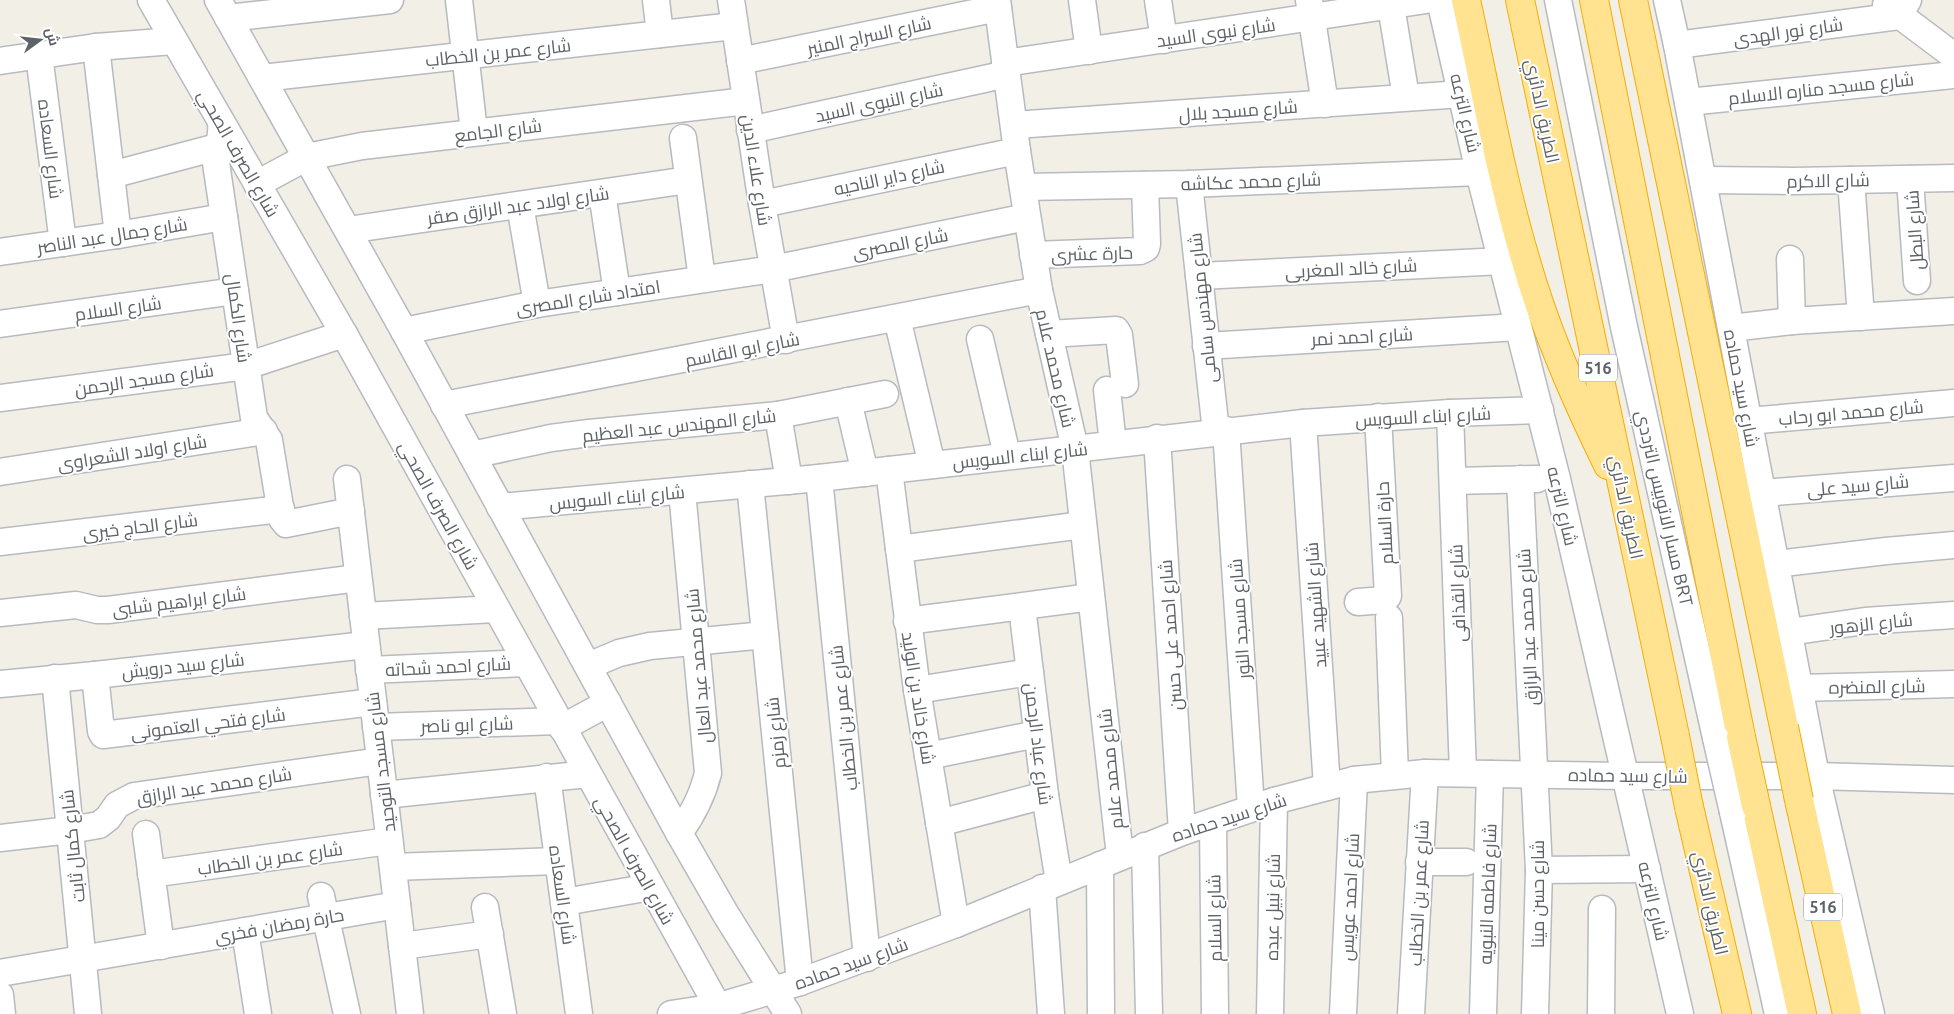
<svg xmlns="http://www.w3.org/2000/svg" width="1954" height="1014" font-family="Ubuntu,Cairo,sans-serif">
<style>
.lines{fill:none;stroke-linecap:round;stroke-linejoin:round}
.minor-casing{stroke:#b7babf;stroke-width:29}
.highway-casing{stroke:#f9ac00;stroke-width:30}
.minor{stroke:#fff;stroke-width:26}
.highway{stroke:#ffe391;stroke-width:28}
.minor-bridge-casing{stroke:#b7babf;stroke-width:29;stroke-linecap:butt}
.highway-bridge-casing{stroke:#f9ac00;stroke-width:30;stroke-linecap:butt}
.minor-bridge{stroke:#fff;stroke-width:26}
.highway-bridge{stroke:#ffe391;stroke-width:28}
.labels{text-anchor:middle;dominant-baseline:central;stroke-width:4;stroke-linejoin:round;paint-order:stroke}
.shield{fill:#fff;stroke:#8e9296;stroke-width:1}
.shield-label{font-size:16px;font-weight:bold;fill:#5e6369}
.street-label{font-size:18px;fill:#5e6369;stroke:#fff}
</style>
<rect width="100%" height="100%" fill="#f2efe7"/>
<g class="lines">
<!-- minor casing -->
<g class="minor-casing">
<g id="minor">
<path d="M151 0 344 334 722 1014"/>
<path d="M218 0 404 331 679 833 725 913 788 1014"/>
<path d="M459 0 474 132"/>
<path d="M656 0 660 34"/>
<path d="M731 0 762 204 786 340"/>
<path d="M997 0 1017 151 1039 290 1075 449 1120 856"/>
<path d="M1082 0 1089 51"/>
<path d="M1158 0 1164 40"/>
<path d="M1309 0 1325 104"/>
<path d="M1440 0 1479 172 1557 479 1680 1014"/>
<path d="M1558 0 1624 327 1716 738"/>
<path d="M1667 0 1677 45 1816 776 1871 1014"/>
<path d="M1886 5 1954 56"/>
<path d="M1391 6 1406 97"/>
<path d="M228 18 390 0"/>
<path d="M1677 45 1899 16 1908 0"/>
<path d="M96 47 118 235"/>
<path d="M39 55 63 243"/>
<path d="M0 61 96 47 174 41"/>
<path d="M740 61 998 8"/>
<path d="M1005 63 1426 0"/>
<path d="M262 78 734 26"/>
<path d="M1688 102 1954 75"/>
<path d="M221 122C223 136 217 149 216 163L254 418 269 440 282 519 286 524 351 511"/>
<path d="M1014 125 1462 94"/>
<path d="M750 130 1007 74"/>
<path d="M683 138 702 279"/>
<path d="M111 175 217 147"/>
<path d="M1910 179 1917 281"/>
<path d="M1703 180 1794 181 1954 178"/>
<path d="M1851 180 1861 317"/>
<path d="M257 184 307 157 362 146 746 101"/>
<path d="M1189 184 1216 432"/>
<path d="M1023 187 1189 184 1479 172"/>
<path d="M602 193 617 292"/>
<path d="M762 204 1017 151"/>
<path d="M520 205 537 304"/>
<path d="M348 230 688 180"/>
<path d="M0 252 118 235 224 217"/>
<path d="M1033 255 1140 251 1146 248 1147 244 1145 185"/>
<path d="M1790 259 1792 321"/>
<path d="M1199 276 1503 261"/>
<path d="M897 318 932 465"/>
<path d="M0 324 235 291"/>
<path d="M1731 328 1792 321 1954 311"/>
<path d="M404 331 537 304 773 269 1027 217"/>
<path d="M1049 334 1116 330 1119 335 1125 384"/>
<path d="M980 339 1007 455"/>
<path d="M1206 346 1518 327"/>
<path d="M1107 390 1113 444"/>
<path d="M0 398 246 366 344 334"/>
<path d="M848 401 865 473"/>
<path d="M444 405 1039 290"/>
<path d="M1450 413 1463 773"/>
<path d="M778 415 789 481"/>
<path d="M1748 421 1954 403"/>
<path d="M1303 423 1327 787"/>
<path d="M1226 430 1251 808"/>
<path d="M1157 438 1182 832"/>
<path d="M472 455 551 438 589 433 778 415 885 394"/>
<path d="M889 470 917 690 956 924"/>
<path d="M0 472 264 431"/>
<path d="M819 478 867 958"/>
<path d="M347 479 410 1014"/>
<path d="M1520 479 1539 870 1535 1014"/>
<path d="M1453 481 1537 479"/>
<path d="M750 484 800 982"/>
<path d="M1762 493 1954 478"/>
<path d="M500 507 819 478 1303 423 1450 413 1540 410"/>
<path d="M0 542 281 509"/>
<path d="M899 549 1083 525"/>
<path d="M1776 564 1886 551 1954 545"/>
<path d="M1358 602 1385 600 1388 596 1378 417"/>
<path d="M1022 607 1045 795 1059 882"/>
<path d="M0 613 76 605 97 610H108L358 578"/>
<path d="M363 616 496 609"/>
<path d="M1389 618 1395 775"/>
<path d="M907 621 1091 597"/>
<path d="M1789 632 1865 621 1954 615"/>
<path d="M588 666 619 653 650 646 765 635"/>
<path d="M369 670 526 663"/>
<path d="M95 675 101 731 103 735 373 702"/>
<path d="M55 678 88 1014"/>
<path d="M0 684 95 675 366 645"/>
<path d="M1799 688 1954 684"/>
<path d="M917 690 1030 672"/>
<path d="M376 727 558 721"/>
<path d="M562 728 608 703"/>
<path d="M928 756 1037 734"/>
<path d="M547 777 579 1014"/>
<path d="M384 795 588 774"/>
<path d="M1733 812 1778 1014"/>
<path d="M1213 822 1215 1014"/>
<path d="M939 823 1045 795"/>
<path d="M679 833C693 814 702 797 708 773L682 491"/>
<path d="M146 834 161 946"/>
<path d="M0 838 70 830 99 825 108 818 117 805 134 796 380 761"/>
<path d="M1145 846 1149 1014"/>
<path d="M1419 862H1466"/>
<path d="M1100 865 1101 1014"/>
<path d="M393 867 558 861"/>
<path d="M1539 870 1647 869"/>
<path d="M151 874 389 841"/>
<path d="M1042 888 1051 1014"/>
<path d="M321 896 347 1014"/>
<path d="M564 902 651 887"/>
<path d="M485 907 503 1014"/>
<path d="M245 931 258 1014"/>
<path d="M402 946 490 934"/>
<path d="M0 973 397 905"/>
<path d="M0 995 2 1014"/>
<path d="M671 1014 717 1007 800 982 956 924 1182 832 1274 801 1354 780 1425 773 1626 776H1816L1954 780"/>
<path d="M1270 1014 1274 801"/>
<path d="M1343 1014 1354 780"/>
<path d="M1411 1014 1425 773"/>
<path d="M1483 1014 1490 774"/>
<path d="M1601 1014 1602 909"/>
</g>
</g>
<!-- highway casing -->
<g class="highway-casing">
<g id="highway">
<path d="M1466 0C1485 86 1500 174 1525 258 1545 330 1575 398 1608 465"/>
<path d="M1520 0 1675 736"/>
<path d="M1594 0 1741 737"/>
<path d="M1633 0 1784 727"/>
<path d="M1799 800 1847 1014"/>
<path d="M1756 806 1802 1014"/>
<path d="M1689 807 1737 1014"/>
</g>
</g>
<!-- minor -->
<use href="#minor" class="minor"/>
<!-- highway -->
<use href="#highway" class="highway"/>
<!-- minor-bridge casing -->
<g class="minor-bridge-casing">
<path id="minor-bridge" d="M1716 738 1733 812"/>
</g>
<!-- highway-bridge casing -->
<g class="highway-bridge-casing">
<g id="highway-bridge">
<path d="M1784 727 1799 800"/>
<path d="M1675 736 1689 807"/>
<path d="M1741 737 1756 806"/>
</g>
</g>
<!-- minor-bridge -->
<use href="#minor-bridge" class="minor-bridge"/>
<!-- highway-bridge -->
<use href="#highway-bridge" class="highway-bridge"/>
</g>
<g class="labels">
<!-- shield labels -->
<g class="shield">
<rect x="1579" y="354.5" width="38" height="27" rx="4"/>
<rect x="1804" y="893.5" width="38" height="27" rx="4"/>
</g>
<g class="shield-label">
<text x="1598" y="368">516</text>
<text x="1823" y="907">516</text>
</g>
<!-- street labels -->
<g class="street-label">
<text transform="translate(1788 31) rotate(-8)">شارع نور الهدى</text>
<text transform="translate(1216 32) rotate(-8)">شارع نبوى السيد</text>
<text transform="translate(869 35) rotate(-12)">شارع السراج المنير</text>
<text transform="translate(498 52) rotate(-6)">شارع عمر بن الخطاب</text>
<text transform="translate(1821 88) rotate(-6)">شارع مسجد مناره الاسلام</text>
<text transform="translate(879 102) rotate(-12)">شارع النبوى السيد</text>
<text transform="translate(1238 110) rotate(-4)">شارع مسجد بلال</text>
<text transform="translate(1543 111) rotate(78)">الطريق الدائري</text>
<text transform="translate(1466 113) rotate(77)">شارع الترعه</text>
<text transform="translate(498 130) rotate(-7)">شارع الجامع</text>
<text transform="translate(51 149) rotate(83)">شارع السعاده</text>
<text transform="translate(239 153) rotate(60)">شارع الصرف الصحي</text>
<text transform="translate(757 170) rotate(81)">شارع علاء الدين</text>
<text transform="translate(889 177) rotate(-12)">شارع داير الناحيه</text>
<text transform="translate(1828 180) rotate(-1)">شارع الاكرم</text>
<text transform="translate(1251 181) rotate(-2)">شارع محمد عكاشه</text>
<text transform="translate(518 205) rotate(-8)">شارع اولاد عبد الرازق صقر</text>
<text transform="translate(1914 230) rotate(-94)">شارع البطل</text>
<text transform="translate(112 235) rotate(-9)">شارع جمال عبد الناصر</text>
<text transform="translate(900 243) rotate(-11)">شارع المصرى</text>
<text transform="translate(1092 253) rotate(-2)">حارة عشرى</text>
<text transform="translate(1351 268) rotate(-3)">شارع خالد المغربى</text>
<text transform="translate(588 297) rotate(-9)">امتداد شارع المصرى</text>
<text transform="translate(118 308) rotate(-8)">شارع السلام</text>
<text transform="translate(1202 308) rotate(-96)">شارع مهندس سامى</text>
<text transform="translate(239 318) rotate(82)">شارع الكمال</text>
<text transform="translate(1362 336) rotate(-3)">شارع احمد نمر</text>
<text transform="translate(742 349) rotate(-11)">شارع ابو القاسم</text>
<text transform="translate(1056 368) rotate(77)">شارع محمد علام</text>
<text transform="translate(144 379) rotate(-8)">شارع مسجد الرحمن</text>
<text transform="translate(1742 388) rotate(79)">شارع سيد حماده</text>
<text transform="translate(1851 412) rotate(-5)">شارع محمد ابو رحاب</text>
<text transform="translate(1423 416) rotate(-3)">شارع ابناء السويس</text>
<text transform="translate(679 425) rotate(-6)">شارع المهندس عبد العظيم</text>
<text transform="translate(132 452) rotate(-9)">شارع اولاد الشعراوى</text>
<text transform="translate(1020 455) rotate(-6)">شارع ابناء السويس</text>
<text transform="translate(1858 485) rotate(-5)">شارع سيد على</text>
<text transform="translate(617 497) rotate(-5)">شارع ابناء السويس</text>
<text transform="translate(439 505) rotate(61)">شارع الصرف الصحي</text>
<text transform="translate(1563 506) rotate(77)">شارع الترعه</text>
<text transform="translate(1627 507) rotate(78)">الطريق الدائري</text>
<text transform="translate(1665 508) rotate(77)">مسار الاتوبيس الترددي BRT</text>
<text transform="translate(1384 523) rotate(-93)">حارة السلام</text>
<text transform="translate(140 526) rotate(-7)">شارع الحاج خيرى</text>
<text transform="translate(1457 593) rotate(-92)">شارع القذافى</text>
<text transform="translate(179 601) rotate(-7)">شارع ابراهيم شلبى</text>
<text transform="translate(1315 605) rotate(-94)">شارع الشهيد عبيد</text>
<text transform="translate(1239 619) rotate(-94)">شارع مسجد النور</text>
<text transform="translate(1871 623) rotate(-6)">شارع الزهور</text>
<text transform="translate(1527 627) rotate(-93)">شارع محمد عبد الرازق</text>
<text transform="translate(1170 635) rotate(-94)">شارع احمد على حسن</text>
<text transform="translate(183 665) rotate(-6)">شارع سيد درويش</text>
<text transform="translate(448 666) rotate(-3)">شارع احمد شحاته</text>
<text transform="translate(698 666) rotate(-95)">شارع محمد عبد العال</text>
<text transform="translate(1877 686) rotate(-1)">شارع المنضره</text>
<text transform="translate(919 698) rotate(81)">شارع خالد بن الوليد</text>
<text transform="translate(843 718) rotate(-96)">شارع عمر بن الخطاب</text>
<text transform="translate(208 723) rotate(-7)">شارع فتحي العتمونى</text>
<text transform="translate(467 724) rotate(-2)">شارع ابو ناصر</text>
<text transform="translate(775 733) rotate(-96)">شارع زمزم</text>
<text transform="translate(1039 744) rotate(83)">شارع عباد الرحمن</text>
<text transform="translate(380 762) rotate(-97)">شارع مسجد التوحيد</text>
<text transform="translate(1110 769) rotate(-96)">شارع محمد علام</text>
<text transform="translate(1628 775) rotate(1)">شارع سيد حماده</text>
<text transform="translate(214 785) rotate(-9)">شارع محمد عبد الرازق</text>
<text transform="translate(1229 817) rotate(-18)">شارع سيد حماده</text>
<text transform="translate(72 846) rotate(-96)">شارع كمال ثابت</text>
<text transform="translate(270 858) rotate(-8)">شارع عمر بن الخطاب</text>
<text transform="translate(635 860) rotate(61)">شارع الصرف الصحي</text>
<text transform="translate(1418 893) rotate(-87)">شارع عمر بن الخطاب</text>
<text transform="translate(1487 894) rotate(-88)">شارع فاطمه النبويه</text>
<text transform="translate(1537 894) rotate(-90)">شارع حسن مينا</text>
<text transform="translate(563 895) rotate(82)">شارع السعاده</text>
<text transform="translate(1349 897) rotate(-87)">شارع احمد عويس</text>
<text transform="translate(1654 901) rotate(77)">شارع الترعه</text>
<text transform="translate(1711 903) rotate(77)">الطريق الدائري</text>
<text transform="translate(1272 907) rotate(-89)">شارع نبيل عبده</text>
<text transform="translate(1214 918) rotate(-91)">شارع السلام</text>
<text transform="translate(279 925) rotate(-10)">حارة رمضان فخري</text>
<text transform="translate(851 963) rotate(-20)">شارع سيد حماده</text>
</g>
</g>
<!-- north arrow -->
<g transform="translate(40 40) rotate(75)" stroke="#ffffff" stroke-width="4" paint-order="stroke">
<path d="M0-4L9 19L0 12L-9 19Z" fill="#5e6369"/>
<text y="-8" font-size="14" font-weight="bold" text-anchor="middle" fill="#5e6369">ش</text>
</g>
</svg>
